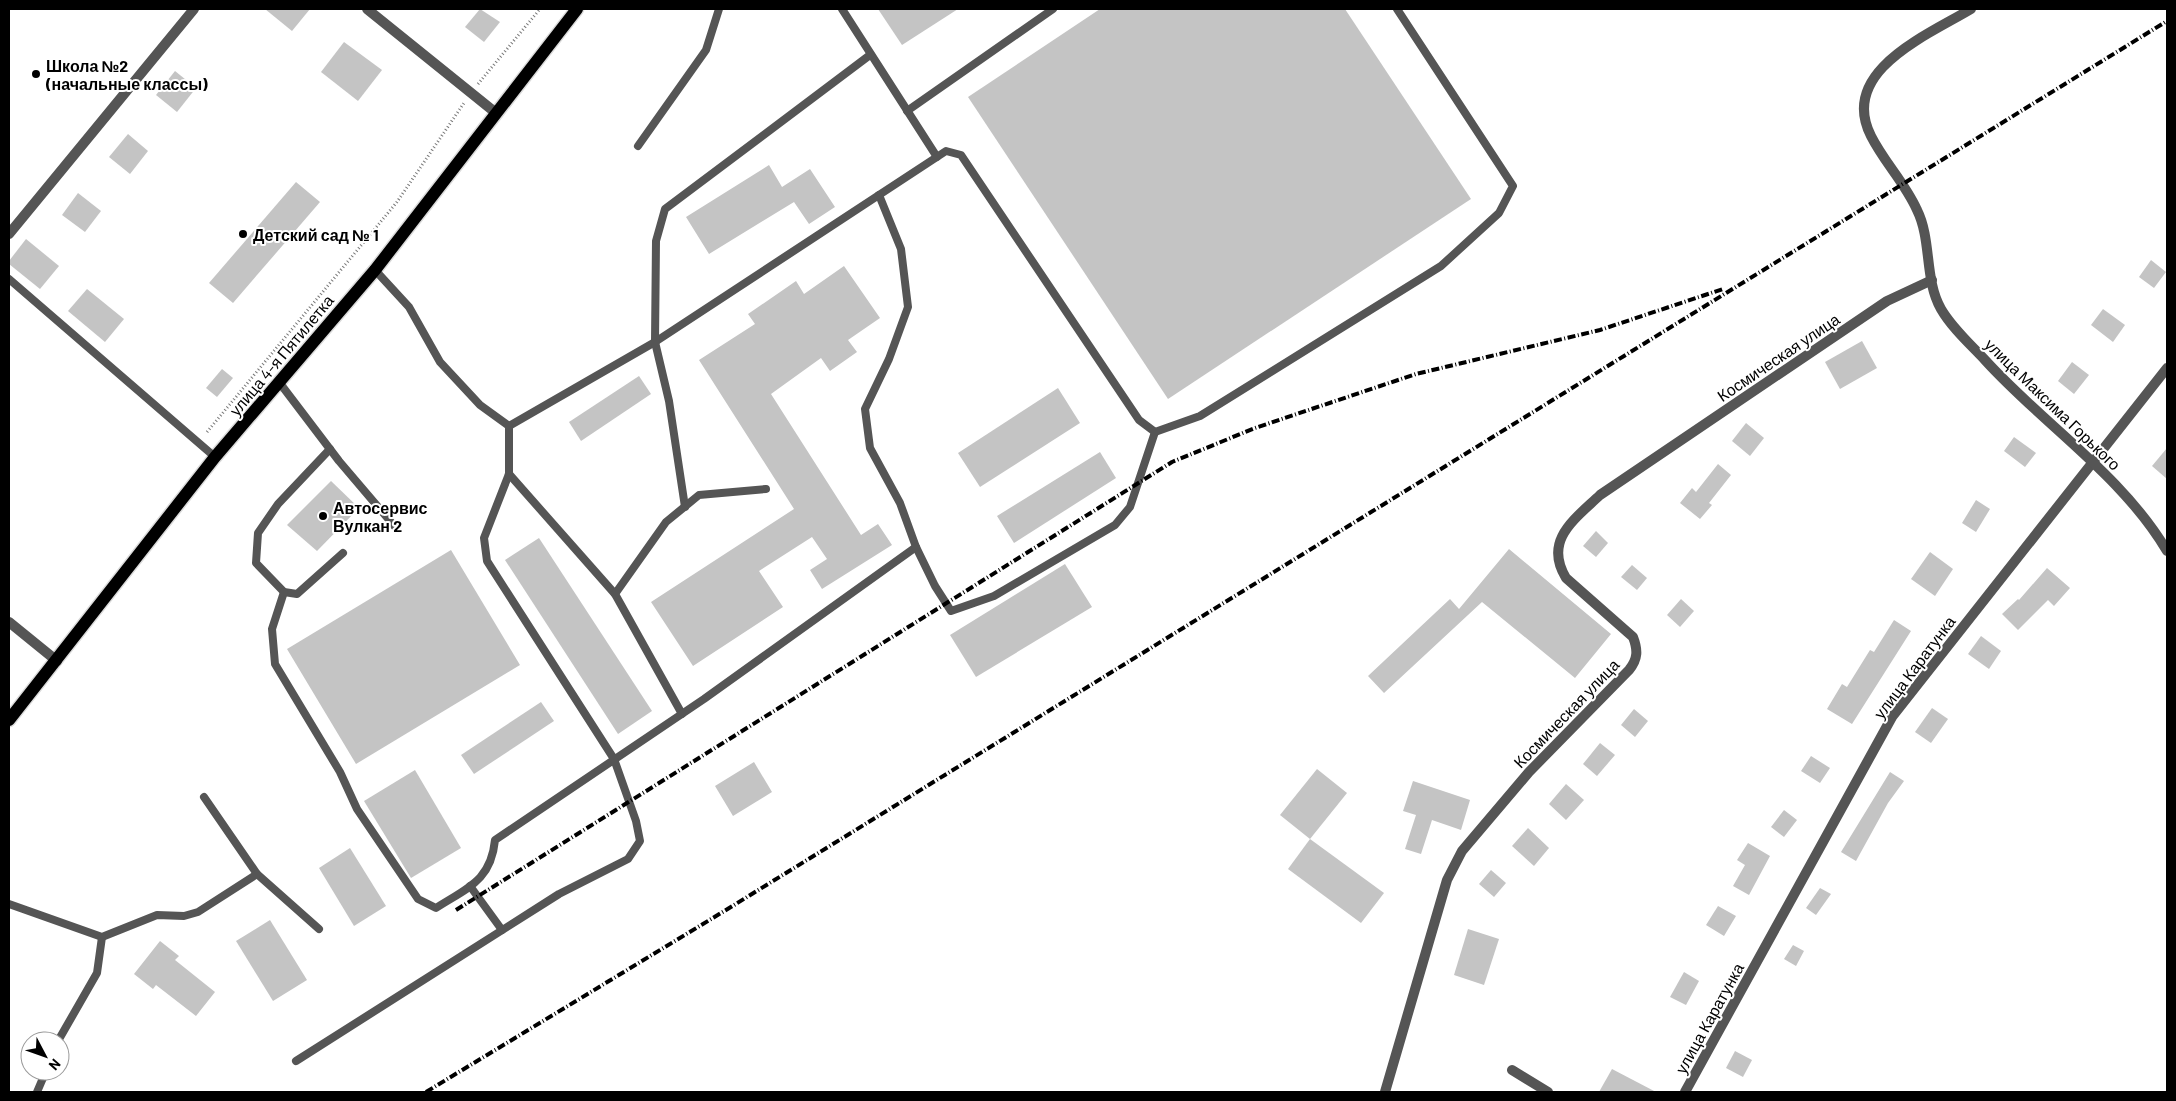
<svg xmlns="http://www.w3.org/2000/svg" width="2176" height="1101" font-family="Barlow,sans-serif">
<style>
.building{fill:#c4c4c4}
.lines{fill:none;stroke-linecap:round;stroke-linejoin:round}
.primary-casing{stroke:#dbdbdb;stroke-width:15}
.path{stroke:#777;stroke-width:3;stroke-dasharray:1 2.5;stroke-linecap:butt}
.service{stroke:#555;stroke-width:8}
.minor{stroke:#555;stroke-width:10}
.tertiary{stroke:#555;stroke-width:10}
.primary{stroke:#000;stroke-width:12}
.rail{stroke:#000;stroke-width:4;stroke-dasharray:8 2.5 1 2.5;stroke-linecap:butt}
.poi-dot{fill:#000;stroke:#fff;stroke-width:2}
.labels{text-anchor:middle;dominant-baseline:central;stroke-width:4;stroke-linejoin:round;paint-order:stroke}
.poi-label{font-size:16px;font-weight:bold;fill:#000;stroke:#fff;text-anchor:start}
.street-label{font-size:16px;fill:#000;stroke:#fff}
</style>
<rect width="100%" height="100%" fill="#fff"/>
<!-- building -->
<g class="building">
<path d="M265 9H310L292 31Z"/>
<path d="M480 9 500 22 484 42 465 27Z"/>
<path d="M878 9H958L902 45Z"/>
<path d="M1100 9H1345L1471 199 1168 399 968 97Z"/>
<path d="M344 42 382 70 358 101 321 72Z"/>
<path d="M175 71 196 88 177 112 156 95Z"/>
<path d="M128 134 148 151 130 174 109 157Z"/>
<path d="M769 165 782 187 810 169 835 207 809 224 794 202 709 254 686 217Z"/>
<path d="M296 182 320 202 233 303 209 283Z"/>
<path d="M78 193 101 211 85 232 62 215Z"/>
<path d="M26 239 59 266 40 289 9 264V261Z"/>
<path d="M2151 260 2166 272 2154 288 2139 277Z"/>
<path d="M844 266 880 318 848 340 857 352 830 371 821 358 771 394 861 535 878 524 892 545 822 589 810 570 827 559 812 537 759 571 783 607 693 666 651 602 794 509 699 360 755 324 748 314 796 281 804 294Z"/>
<path d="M87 289 124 319 105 342 68 311Z"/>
<path d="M2103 309 2125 325 2113 342 2091 325Z"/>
<path d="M1862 341 1877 368 1840 389 1825 362Z"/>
<path d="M2072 362 2089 375 2074 394 2058 381Z"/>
<path d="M222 369 233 378 217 397 206 388Z"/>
<path d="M639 376 651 394 581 441 569 422Z"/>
<path d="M1058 388 1080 423 980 487 958 453Z"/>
<path d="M1746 423 1764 438 1750 456 1732 441Z"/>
<path d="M2014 437 2036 453 2025 467 2004 451Z"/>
<path d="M2167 448V479L2152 466Z"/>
<path d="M1100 452 1116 478 1014 543 997 516Z"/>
<path d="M1718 464 1731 475 1709 503 1712 505 1700 519 1680 503 1692 488 1696 492Z"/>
<path d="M331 481 359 508 317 551 287 525Z"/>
<path d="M1976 500 1990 509 1976 532 1962 523Z"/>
<path d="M1596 531 1608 543 1596 557 1583 546Z"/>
<path d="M539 538 652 711 618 734 505 560Z"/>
<path d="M1509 549 1611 634 1575 678 1482 602 1384 693 1368 676 1450 599 1459 609Z"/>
<path d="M451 550 520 665 356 764 287 649Z"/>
<path d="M1930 552 1953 569 1935 596 1911 579Z"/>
<path d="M1065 564 1092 607 976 677 950 635Z"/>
<path d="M1632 565 1647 578 1637 590 1621 577Z"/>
<path d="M2047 568 2070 588 2054 606 2048 600 2018 630 2002 614 2018 599 2019 600Z"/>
<path d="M1681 599 1694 611 1680 627 1667 615Z"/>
<path d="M1894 620 1911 631 1852 724 1827 709 1842 684 1847 687 1870 650 1874 652Z"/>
<path d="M1981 636 2001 651 1989 669 1968 654Z"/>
<path d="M541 702 554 721 474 774 461 755Z"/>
<path d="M1932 708 1948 719 1931 743 1915 732Z"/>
<path d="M1634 709 1648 721 1635 737 1621 725Z"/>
<path d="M1600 743 1615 755 1597 776 1583 764Z"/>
<path d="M1811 756 1830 768 1820 783 1801 771Z"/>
<path d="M754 762 772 792 733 816 715 786Z"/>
<path d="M1317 769 1347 793 1310 839 1280 815Z"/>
<path d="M415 770 461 848 411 878 364 801Z"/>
<path d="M1890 772 1904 781 1888 803 1856 861 1841 852Z"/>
<path d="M1413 781 1470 800 1461 830 1432 820 1421 854 1405 849 1416 815 1403 811Z"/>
<path d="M1566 784 1584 800 1566 820 1549 804Z"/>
<path d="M1784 810 1797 820 1784 837 1771 827Z"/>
<path d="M1528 828 1549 848 1534 866 1512 846Z"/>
<path d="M1310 839 1384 893 1361 923 1288 869Z"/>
<path d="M1748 843 1770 856 1749 895 1733 886 1745 865 1737 860Z"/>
<path d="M350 848 386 906 354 926 319 868Z"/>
<path d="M1491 870 1506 883 1494 897 1479 884Z"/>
<path d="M1820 888 1831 894 1816 915 1806 908Z"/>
<path d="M1718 906 1736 916 1724 936 1706 925Z"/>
<path d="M270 920 307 980 273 1001 236 941Z"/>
<path d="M1468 929 1499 939 1484 985 1454 975Z"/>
<path d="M160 941 179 956 175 960 215 992 196 1016 156 985 153 989 134 974Z"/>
<path d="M1793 945 1804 951 1796 966 1784 959Z"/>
<path d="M1684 972 1699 981 1686 1005 1670 997Z"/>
<path d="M1735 1051 1752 1060 1743 1077 1726 1068Z"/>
<path d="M1612 1069 1656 1092H1599Z"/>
</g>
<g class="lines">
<!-- primary casing -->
<g class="primary-casing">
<path id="primary" d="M9 720 215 457 375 270 577 9"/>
</g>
<!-- path -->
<g class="path">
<path d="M478 84 540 9"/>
<path d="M207 432 397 202 464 103"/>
</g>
<!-- service -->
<g class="service">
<path d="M842 9 937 157"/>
<path d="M907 111 1053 9"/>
<path d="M638 146 706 50 719 9"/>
<path d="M879 195 901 249 908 307 889 359 865 409 870 448 900 503 916 547 935 586 951 611 994 596 1115 525 1130 507 1155 432"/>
<path d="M9 279 215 457"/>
<path d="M279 382 339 461 396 528"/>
<path d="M509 426 655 342 946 151 961 155 1139 420 1155 432 1200 416 1441 266 1499 213 1513 186 1397 9"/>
<path d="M330 449 278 504 258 533 256 563 284 592 297 594 343 553"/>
<path d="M509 474 615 594 682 714"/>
<path d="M685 507 669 401 655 342 656 241 665 209 870 55"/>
<path d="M284 592 272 629 275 664 340 772 357 809 418 899 436 908C467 888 491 881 495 840L704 699 916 547"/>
<path d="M615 594 666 522 699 495 766 489"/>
<path d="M204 797 257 874 319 929"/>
<path d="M470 886 502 930"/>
<path d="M9 904 102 937 157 915 184 916 198 912 257 874"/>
<path d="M58 1041 97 973 102 937"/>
<path d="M296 1061 559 894 628 859 640 841 636 821 614 759 487 561 484 538 509 474V426L480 405 440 362 409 307 375 270"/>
<path d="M37 1092 46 1071"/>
</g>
<!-- minor -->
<g class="minor">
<path d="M367 9 496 113"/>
<path d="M9 234 194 9"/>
<path d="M9 622 57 661"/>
<path d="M1512 1070 1548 1092"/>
<path d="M1385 1092 1447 880 1462 851 1529 772 1629 670C1638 659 1638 650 1633 637L1566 578C1543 540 1575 519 1600 495L1887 301 1932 280"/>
<path d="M1685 1092 1892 717 2167 368"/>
</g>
<!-- tertiary -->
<path class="tertiary" d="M1971 9C1928 35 1838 71 1871 136 1884 162 1905 183 1917 210 1932 240 1924 279 1941 309 1952 328 1970 344 1985 360 2044 425 2122 475 2167 551"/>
<!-- primary -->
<use href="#primary" class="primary"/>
<!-- rail -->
<g class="rail">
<path d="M456 910 1172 462 1255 428 1416 374 1600 330 1723 289"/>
<path d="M426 1092 726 910 2167 21"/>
</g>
</g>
<!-- markers -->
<g class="poi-dot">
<circle cx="36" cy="74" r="5"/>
<circle cx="243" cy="234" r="5"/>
<circle cx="323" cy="516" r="5"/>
</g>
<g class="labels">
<!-- poi labels -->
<g class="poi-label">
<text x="46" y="65">Школа №2<tspan x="46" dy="18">(начальные классы)</tspan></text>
<text x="253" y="234">Детский сад № 1</text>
<text x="333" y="507">Автосервис<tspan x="333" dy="18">Вулкан 2</tspan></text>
</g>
<!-- street labels -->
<g class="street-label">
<text transform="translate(281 355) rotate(-50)">улица 4-я Пятилетка</text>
<text transform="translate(1778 357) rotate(-34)">Космическая улица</text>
<text transform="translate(2053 404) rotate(44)">улица Максима Горького</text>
<text transform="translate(1914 667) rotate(-53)">улица Каратунка</text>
<text transform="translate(1566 713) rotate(-46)">Космическая улица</text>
<text transform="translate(1709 1018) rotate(-61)">улица Каратунка</text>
</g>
</g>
<!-- border -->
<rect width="2176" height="1101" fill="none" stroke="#000000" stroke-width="20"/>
<!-- north arrow -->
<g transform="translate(45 1056) rotate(131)"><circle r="24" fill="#ffffff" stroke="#999999"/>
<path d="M0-4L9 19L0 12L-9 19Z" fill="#000000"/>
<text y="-8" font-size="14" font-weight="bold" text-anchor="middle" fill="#000000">N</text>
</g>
</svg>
